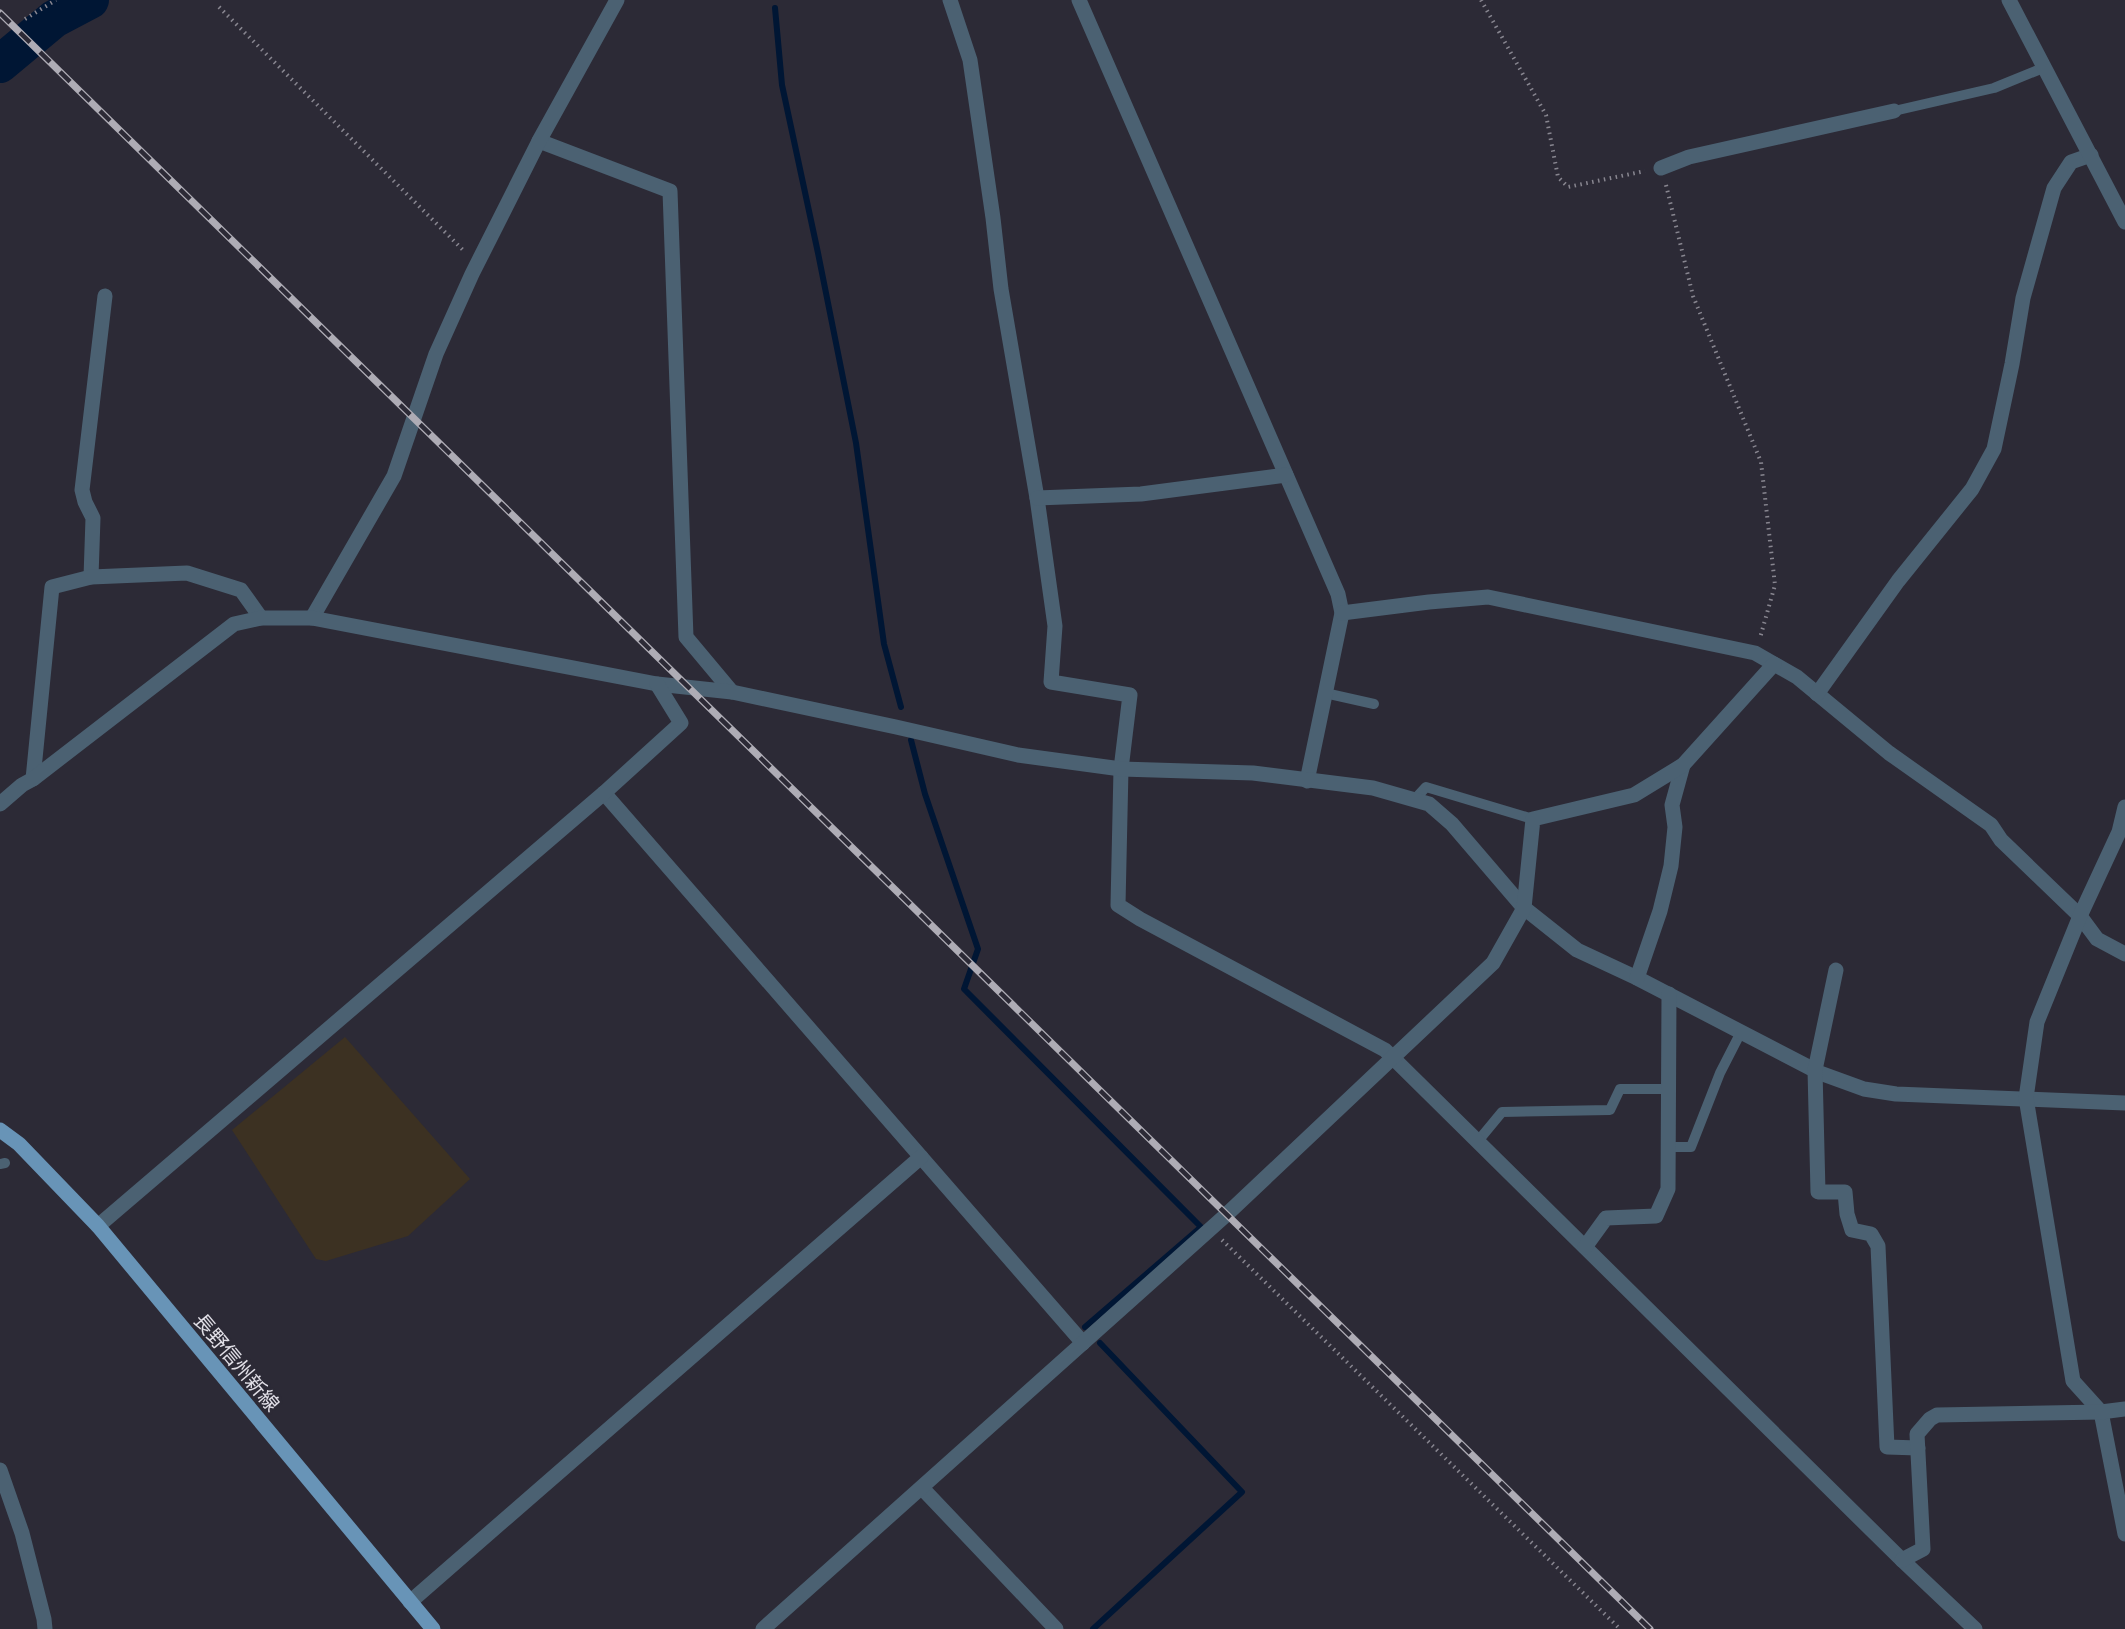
<svg xmlns="http://www.w3.org/2000/svg" width="2125" height="1629" font-family="Manrope,'Noto Sans JP',sans-serif">
<style>
.education{fill:#3c3122}
.lines{fill:none;stroke-linecap:round;stroke-linejoin:round}
.stream{stroke:#001634;stroke-width:6}
.river{stroke:#001634;stroke-width:38}
.path{stroke:#888690;stroke-width:4;stroke-dasharray:1.5 4.5;stroke-linecap:butt}
.service{stroke:#4b6172;stroke-width:10}
.minor{stroke:#4b6172;stroke-width:15}
.tertiary{stroke:#4b6172;stroke-width:15}
.primary{stroke:#6894b7;stroke-width:15}
.rail-casing{stroke:#aeacb5;stroke-width:7}
.rail{stroke:#2c2a36;stroke-width:4.5;stroke-dasharray:14;stroke-linecap:butt}
.labels{text-anchor:middle;dominant-baseline:central;stroke-width:5;stroke-linejoin:round;paint-order:stroke}
.street-label{font-size:20px;fill:#e1dfe7;stroke:#2c2a36}
</style>
<rect width="100%" height="100%" fill="#2c2a36"/>
<!-- education -->
<path class="education" d="M345 1037 470 1179 408 1236 326 1261 316 1259 232 1130Z"/>
<g class="lines">
<!-- stream -->
<g class="stream">
<path d="M775 8 782 85 818 253 856 443 884 644 901 707"/>
<path d="M911 740 925 794 978 949 964 989 1201 1227 1085 1327"/>
<path d="M1093 1629 1242 1492 1100 1343"/>
</g>
<!-- river -->
<path class="river" d="M0 64 54 19 90 0"/>
<!-- path -->
<g class="path">
<path d="M1481 0 1546 115 1558 177 1568 187 1645 171"/>
<path d="M219 7 465 252"/>
<path d="M25 19 56 0"/>
<path d="M1666 185 1693 296 1761 462 1775 585 1760 638"/>
<path d="M1222 1240 1620 1629"/>
</g>
<!-- service -->
<g class="service">
<path d="M1894 111 1994 88 2043 68"/>
<path d="M1325 693 1374 704"/>
<path d="M1414 800 1426 787 1533 819"/>
<path d="M1478 1141 1502 1112 1610 1110 1620 1089H1668"/>
<path d="M1668 1147H1691L1720 1073 1741 1032"/>
<path d="M0 1164 5 1163"/>
</g>
<!-- minor -->
<g class="minor">
<path d="M950 0 970 60 993 218 1001 289 1037 498 1055 626 1051 682 1130 695 1121 769 1118 905 1140 919 1385 1050 1902 1560 1975 1629"/>
<path d="M1079 0 1338 594 1342 613 1307 781"/>
<path d="M539 141 670 191 686 637 732 692"/>
<path d="M1661 168 1689 157 1894 111"/>
<path d="M1037 498 1141 494 1286 475"/>
<path d="M91 577 93 518 85 502 82 490 105 296"/>
<path d="M1342 613 1429 602 1488 597 1755 653 1797 677 1889 753 1991 825 2001 840 2080 916 2097 939 2125 954"/>
<path d="M312 618 394 476 436 354 472 274 539 141 617 0"/>
<path d="M1817 694 1898 581 1972 489 1994 449 2012 364 2023 298 2054 188 2071 162 2091 155"/>
<path d="M33 779 52 587 91 577 187 573 241 590 261 618"/>
<path d="M604 793 1083 1343"/>
<path d="M0 804 22 785 33 779 234 624 261 618H312L657 684 732 692 896 727 1018 755 1121 769 1253 773 1373 788 1429 804 1452 824 1524 908 1577 950 1637 978 1820 1073 1864 1089 1896 1094 2125 1103"/>
<path d="M2125 807 2119 832 2080 916 2037 1022 2026 1098 2073 1381 2101 1412 2125 1534"/>
<path d="M1836 970 1815 1070 1818 1192H1845L1847 1214 1852 1230 1871 1234 1878 1246 1887 1447 1918 1448"/>
<path d="M1637 978 1660 911 1671 866 1675 827 1672 805 1683 765"/>
<path d="M98 1226 604 793 681 723 657 684"/>
<path d="M1585 1247 1606 1218 1656 1216 1668 1189 1669 994"/>
<path d="M922 1488 1056 1629"/>
<path d="M1902 1560 1923 1549 1917 1434 1930 1419 1937 1415 2101 1412 2125 1409"/>
<path d="M410 1602 921 1157"/>
<path d="M763 1629 1226 1215 1493 963 1524 908 1533 819 1634 795 1683 765 1774 664"/>
</g>
<!-- tertiary -->
<g class="tertiary">
<path d="M2009 0 2125 222"/>
<path d="M0 1470 22 1533 44 1619 45 1629"/>
</g>
<!-- primary -->
<path class="primary" d="M0 1130 19 1144 98 1226 433 1629"/>
<!-- rail casing -->
<g class="rail-casing">
<path id="rail" d="M0 13 1650 1629"/>
</g>
<!-- rail -->
<use href="#rail" class="rail"/>
</g>
<g class="labels">
<!-- street labels -->
<g class="street-label">
<text transform="translate(237 1362) rotate(50)">長野信州新線</text>
</g>
</g>
</svg>
